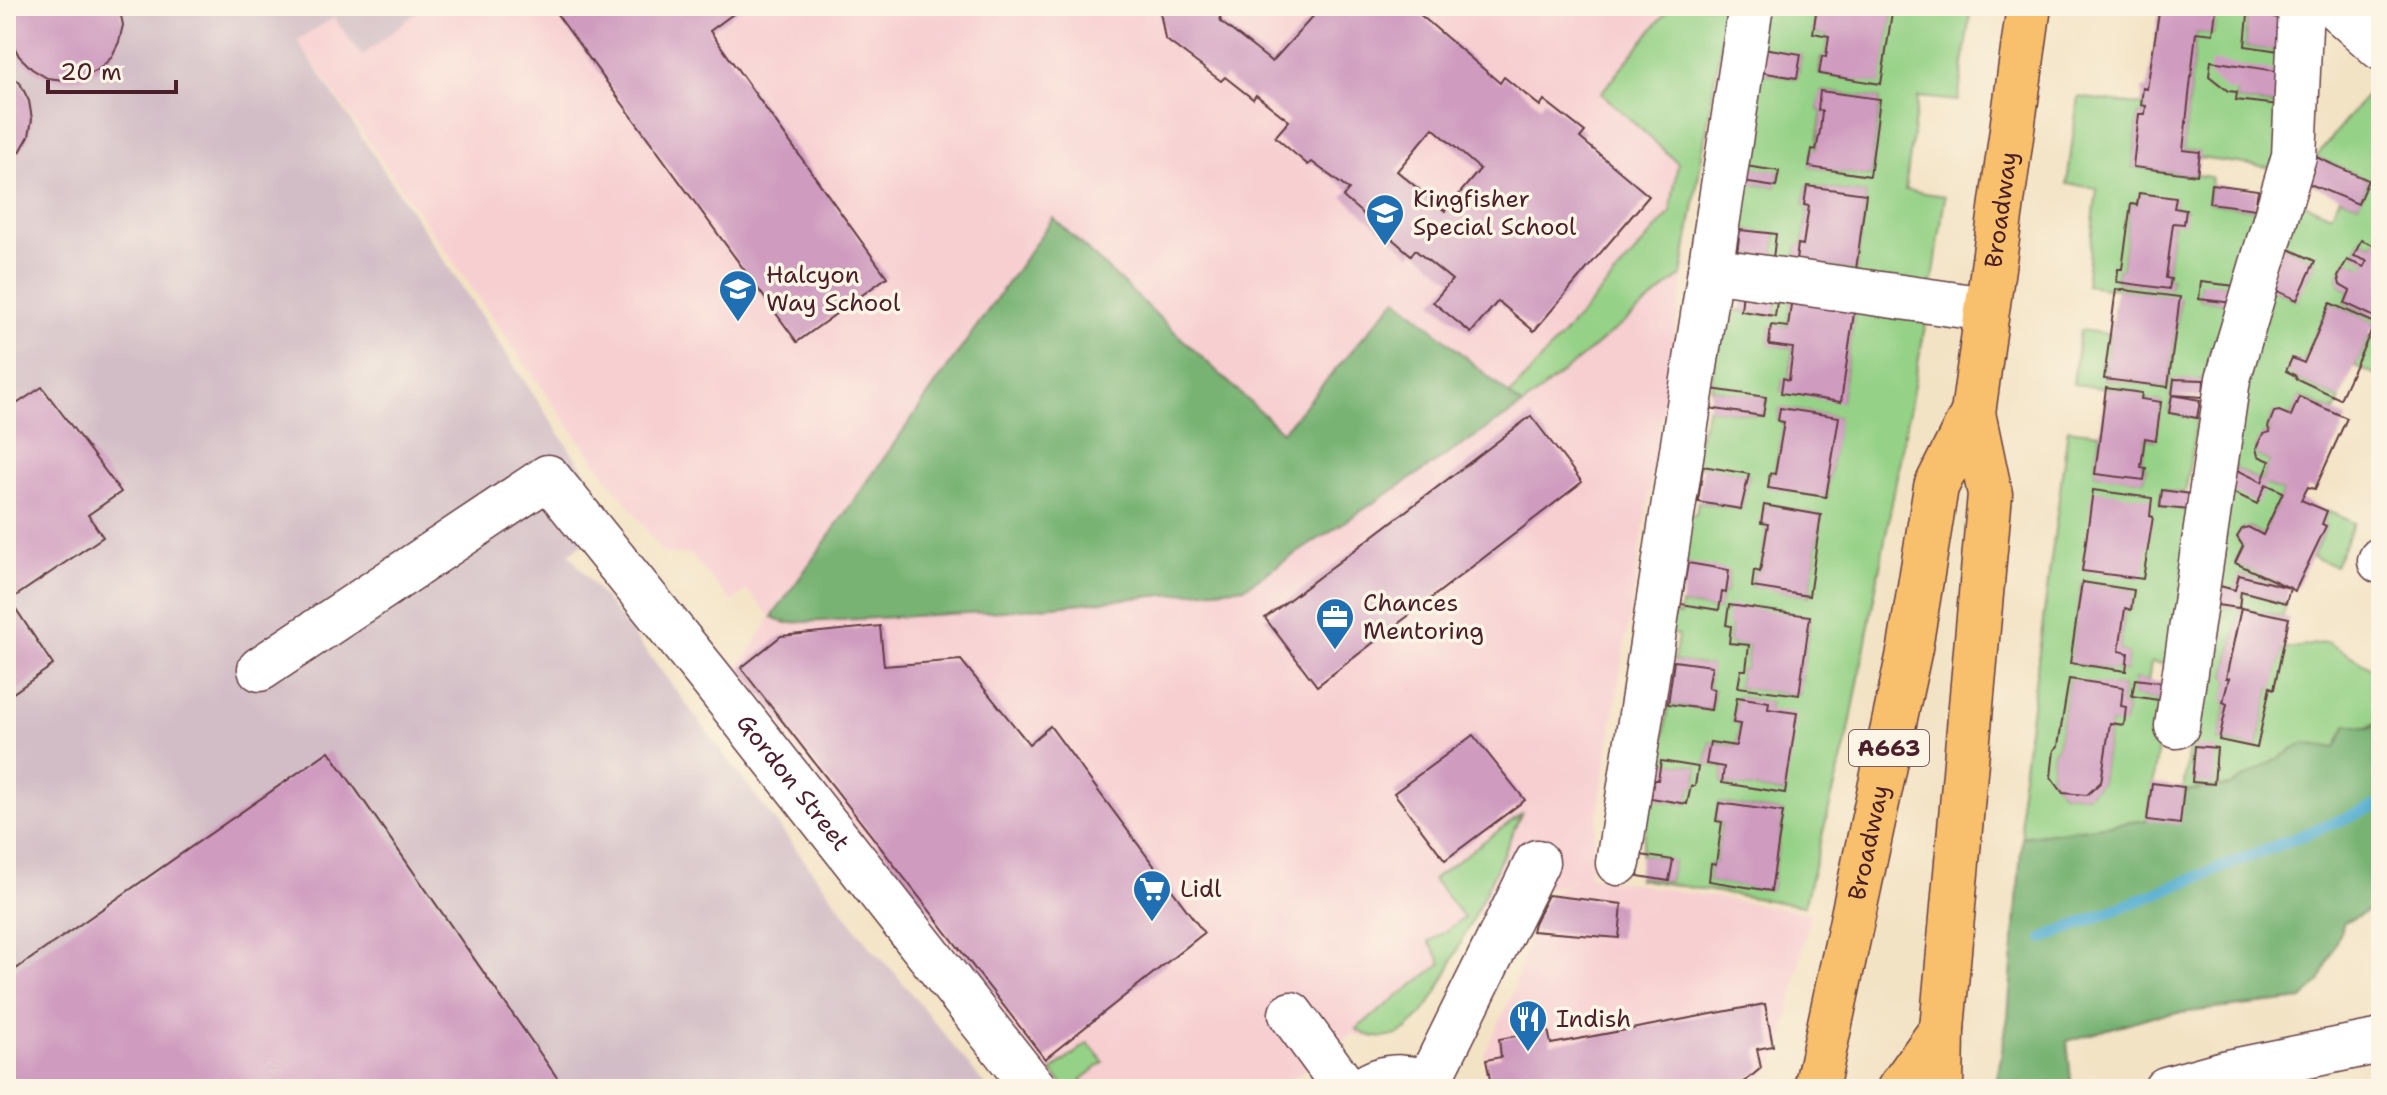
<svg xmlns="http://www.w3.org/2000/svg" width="2387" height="1095" font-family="'Shantell Sans',sans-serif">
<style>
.built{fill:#f7cfd1;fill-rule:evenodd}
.industrial{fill:#d2bdc6}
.green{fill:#95d186;stroke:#707858;stroke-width:2;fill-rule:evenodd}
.forest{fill:#78b373;stroke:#61694f;stroke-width:2}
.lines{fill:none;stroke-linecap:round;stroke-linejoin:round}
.stream{stroke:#53aed0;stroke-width:12}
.building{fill:#cf9bbf;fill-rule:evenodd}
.minor-casing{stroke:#633c42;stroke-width:47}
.highway-casing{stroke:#633c42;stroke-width:47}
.minor{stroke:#fff;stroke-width:44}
.highway{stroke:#f8bf6c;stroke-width:44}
.labels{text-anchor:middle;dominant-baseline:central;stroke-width:7;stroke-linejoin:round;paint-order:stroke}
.shield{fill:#fcf5e5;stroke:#7f5f63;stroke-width:2}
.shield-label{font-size:22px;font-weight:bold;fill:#4a1f2b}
.poi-label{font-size:24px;fill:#4a1f2b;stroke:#fcf5e5;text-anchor:start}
.street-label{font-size:24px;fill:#4a1f2b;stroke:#fcf5e5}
</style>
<rect width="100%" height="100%" fill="#fcf5e5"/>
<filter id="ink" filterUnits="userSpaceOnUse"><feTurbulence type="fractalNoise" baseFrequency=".0125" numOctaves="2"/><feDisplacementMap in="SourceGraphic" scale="16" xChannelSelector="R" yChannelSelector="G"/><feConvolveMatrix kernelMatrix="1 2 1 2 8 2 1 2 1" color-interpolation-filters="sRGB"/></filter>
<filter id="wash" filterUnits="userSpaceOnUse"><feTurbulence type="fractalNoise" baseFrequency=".006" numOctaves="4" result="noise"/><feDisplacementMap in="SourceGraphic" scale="32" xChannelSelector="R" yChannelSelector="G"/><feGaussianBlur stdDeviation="1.8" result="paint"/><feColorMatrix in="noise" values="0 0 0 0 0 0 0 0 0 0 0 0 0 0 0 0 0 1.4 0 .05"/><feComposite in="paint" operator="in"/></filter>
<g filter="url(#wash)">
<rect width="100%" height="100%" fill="#f3e3c5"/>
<!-- built -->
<path class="built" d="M425 6H1727L1588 876 1810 913 1781 1048 1765 1075 1751 1089H1487L1484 1054 1511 997 1534 923 1548 895 1578 879 1465 918V929L1445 981 1407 1030 1363 1038 1352 1034 1287 1083 1291 1089H1064L1038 1066 733 670 746 658 771 617 747 590 732 602 691 555 664 553 570 427 297 40 334 18 362 56ZM1052 219 1282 432 1397 298 1522 406 1202 590 786 623Z"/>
<!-- industrial -->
<path class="industrial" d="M6 6H425L362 56 334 18 297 40 615 517 569 554 659 668 870 947 894 972 988 1089H6Z"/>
<!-- green -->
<g class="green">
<path d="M1671 6H1727L1682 275 1522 406 1509 396 1670 213 1678 163 1601 93Z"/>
<path d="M1761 6H1817L1813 33 1829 36 1826 57H1821L1819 74 1880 83 1893 7 1891 6H1971L1958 101 1918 97 1905 190 1945 196 1933 281 1918 288 1744 261 1742 253 1773 258 1776 235 1733 229 1732 212 1737 182 1776 187 1779 172 1745 166 1749 142 1741 140 1751 71 1797 78 1801 55 1755 47ZM1821 91 1880 99 1870 176 1810 167 1812 150H1816L1822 111 1818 110ZM1807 186 1866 194 1856 270 1796 260 1798 245H1803L1809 206 1804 205Z"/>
<path d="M2216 6H2240V8L2280 15V18L2248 14 2245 46 2286 52 2288 69 2237 92 2236 100 2282 106 2275 168 2199 158V152L2183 150 2196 32 2213 34 2215 9H2212Z"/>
<path d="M2381 77V229L2373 245 2361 240 2354 255 2367 261 2365 268 2347 260 2338 276 2340 285 2350 291 2345 303 2378 319 2375 323 2330 303 2295 378 2340 399 2334 412 2300 397 2291 416 2274 412 2268 427 2270 432 2263 434 2256 448 2258 456 2270 461 2262 482 2225 464 2267 286 2296 300 2315 261 2283 246 2295 199 2331 215 2340 197 2358 204 2368 180 2316 157Z"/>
<path d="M2078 97 2146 106 2145 114H2139L2133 167 2212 177 2209 203 2255 209 2235 286 2201 283 2199 299 2233 303 2221 348 2211 347 2204 380H2174L2169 413 2197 418 2185 493 2162 490 2160 506 2189 510 2174 665 2151 662 2148 681 2135 679 2133 696 2165 701 2147 820 2022 837 2020 798 2068 429 2100 433 2095 474 2144 480 2146 468 2141 467 2145 438 2155 440 2161 402 2141 399V393L2073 384 2080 330 2110 334 2104 379 2168 387 2180 298 2086 285 2097 188 2067 184ZM2175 198 2174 208 2186 210 2173 223 2166 278 2171 279 2169 288 2117 282 2118 269H2122L2131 205ZM2082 583 2133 590 2131 609 2125 608 2119 651 2128 653 2126 671 2071 663ZM2069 680 2123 687 2121 706 2126 707 2124 724 2110 723 2101 782 2087 795 2063 793 2051 777 2054 750 2058 746Z"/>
<path d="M1778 295 1792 297 1788 327 1771 326 1769 345 1793 348 1789 380 1783 379 1781 392 1841 401 1855 306 1926 321 1849 731 1804 906 1638 879V876L1669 881 1673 861 1641 855 1651 798 1687 804 1691 786H1695L1698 767 1661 761 1668 704 1711 710 1714 690 1708 688 1711 666 1674 661 1678 635 1662 633 1665 614 1680 615 1681 604 1719 610 1722 592 1726 593 1729 571 1673 561 1680 513 1696 515 1698 502 1741 509 1749 474 1691 465 1708 408 1763 416 1766 398 1711 389 1721 309 1775 316ZM1780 408 1838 417 1826 496 1768 487 1770 473 1775 474 1784 422 1778 421ZM1765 506 1821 515 1809 596 1752 586 1754 571 1760 572 1768 524 1761 523ZM1800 616 1810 617 1799 695 1738 687 1741 670H1746L1749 645 1729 643 1731 626ZM1737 697 1769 702 1768 709 1784 793 1722 783 1724 767 1706 764 1710 742 1736 746 1740 724 1733 722ZM1719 803 1783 812 1771 890 1709 881 1711 864H1716L1722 822 1716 821Z"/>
<path d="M2369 336 2381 343V378L2355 366Z"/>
<path d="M2266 484 2283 492 2263 535 2249 527 2242 529 2237 537 2243 546 2235 563 2290 588 2240 575 2235 590 2212 584 2224 488Z"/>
<path d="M2327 511 2354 523 2335 566 2312 557 2326 526 2322 524Z"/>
<path d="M2241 591 2286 603 2283 616 2241 608 2226 677 2229 678 2224 702 2227 704 2219 740 2257 748 2270 687 2273 688 2282 650 2327 642 2377 671 2381 646V719L2336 748 2232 786 2183 791 2209 604 2239 608Z"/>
<path d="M1521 814C1502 857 1482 900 1461 942 1447 972 1433 1009 1407 1029 1392 1041 1371 1040 1356 1029L1442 963 1429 942 1464 918 1433 879Z"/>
<path d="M1088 1043 1104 1062 1081 1080 1087 1089H1066L1052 1071Z"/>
</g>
<!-- forest -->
<g class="forest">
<path d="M1053 218 1282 432 1397 298 1522 406 1245 587 1003 611 786 623 772 617Z"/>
<path d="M2381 719V906L2344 922 2320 982 2303 999 2153 1016 2067 1041 2072 1089H1995L2008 1017 2022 837 2147 820 2183 791 2230 786 2305 743 2336 748 2347 724 2370 729Z"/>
</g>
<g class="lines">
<!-- stream -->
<path class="stream" d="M2044 938 2381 804"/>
</g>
<g id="blocks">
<!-- building -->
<g class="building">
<path d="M13 6H119L123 25 119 42 111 58 98 70 82 78 65 80 47 78 32 69 19 56 11 41 9 21Z"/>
<path d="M551 6H744L710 31 887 277 797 342Z"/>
<path d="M1159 6H1235L1219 11 1221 22 1272 62 1317 12 1309 6H1410L1500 83 1504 77 1540 106 1544 100 1585 132 1580 138 1649 196 1534 331 1498 301 1471 333 1433 302 1452 280 1415 250 1411 255 1343 197 1349 190 1312 162 1308 165 1275 137 1289 121 1256 95 1253 99 1225 77 1221 81 1165 39ZM1433 128 1480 169 1445 211 1397 171Z"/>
<path d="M1817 6H1893L1881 84 1819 74 1822 56 1826 57 1829 36 1813 33Z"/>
<path d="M2160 6H2216L2212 9H2216L2213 34 2196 32 2183 150 2200 152 2197 175 2133 167 2139 114H2145L2146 106 2141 105 2143 88 2147 89Z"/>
<path d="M2237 6H2282L2280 15Z"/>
<path d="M2248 14 2290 19 2286 52 2245 46Z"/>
<path d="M1763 48 1801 54 1797 78 1760 72Z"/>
<path d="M2211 61 2283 72 2279 105 2236 100 2237 92 2228 91 2209 76Z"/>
<path d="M6 70 20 83 29 101 32 119 29 136 20 152 6 165Z"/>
<path d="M1820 91 1880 99 1870 176 1809 167 1812 149 1816 150 1820 131 1822 111 1818 110Z"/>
<path d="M2316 157 2368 180 2358 204 2305 182Z"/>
<path d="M1745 166 1779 171 1776 187 1742 182Z"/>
<path d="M2211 184 2258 190 2255 209 2209 203Z"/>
<path d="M1807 186 1866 194 1856 270 1796 261 1798 244 1803 245 1809 206 1804 205Z"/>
<path d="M2139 193 2176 198 2174 208 2186 210 2184 224 2173 223 2166 278 2171 279 2169 289 2117 282 2118 269H2122L2131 204 2137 205Z"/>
<path d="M2381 229V320L2345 303 2350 291 2340 285 2338 276 2347 260 2364 267 2367 261 2354 256 2361 240 2373 245Z"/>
<path d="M1740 230 1776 234 1773 258 1737 253Z"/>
<path d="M2283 246 2315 261 2297 300 2267 286Z"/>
<path d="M2201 282 2235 286 2233 303 2199 299Z"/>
<path d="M2116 289 2180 297 2168 387 2104 379Z"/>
<path d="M1743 291 1778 295 1775 316 1741 311Z"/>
<path d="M1792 297 1855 306 1841 402 1781 393 1783 378 1789 380 1793 348 1769 345 1771 325 1788 327Z"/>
<path d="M2330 303 2375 323 2340 399 2295 378 2296 376 2286 371 2292 358 2304 363Z"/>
<path d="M2174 379 2204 380 2203 397 2172 395Z"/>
<path d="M42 387 121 492 88 515 103 537 10 600 53 665 6 698V411Z"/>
<path d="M2106 388 2142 393 2141 399 2161 402 2156 440 2145 438 2141 467 2146 468 2144 480 2095 474Z"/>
<path d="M1711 389 1766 397 1763 416 1708 408Z"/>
<path d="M2172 395 2200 400 2197 418 2169 413Z"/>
<path d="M2299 397 2347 418 2315 489 2308 487 2301 500 2327 511 2322 524 2326 526 2295 591 2290 588 2286 603 2241 591 2239 608 2209 604 2212 584 2235 590 2239 575 2290 588 2235 563 2243 546 2237 537 2242 529 2248 527 2263 535 2283 492 2266 484 2257 504 2224 488 2233 468 2262 482 2270 461 2258 456 2256 448 2263 434 2270 432 2268 427 2274 412 2279 411 2291 416Z"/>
<path d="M1780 408 1839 417 1826 497 1768 488 1770 473 1775 474 1784 422 1778 421Z"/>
<path d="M1531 416 1582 482 1317 686 1265 618Z"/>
<path d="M1703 466 1749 474 1741 509 1698 502Z"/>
<path d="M2093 490 2152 498 2150 516 2153 517 2143 579 2082 571Z"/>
<path d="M2162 490 2191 494 2189 510 2160 507Z"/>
<path d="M1764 505 1821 515 1809 596 1752 587 1754 570 1760 572 1768 524 1761 523Z"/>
<path d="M1688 563 1729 570 1726 593 1722 592 1719 610 1681 604Z"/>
<path d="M2082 582 2134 590 2131 610 2125 608 2119 651 2128 653 2126 671 2070 663Z"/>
<path d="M1729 605 1810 616 1799 695 1738 687 1741 670H1746L1749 645 1729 643 1731 626 1726 625Z"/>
<path d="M2241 608 2289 618 2274 689 2270 687 2257 748 2219 740 2227 704 2223 702 2229 678H2226Z"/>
<path d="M880 626 884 666 961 660 1029 744 1050 726 1204 933 1045 1059 741 668 781 636Z"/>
<path d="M1674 661 1712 666 1708 688 1714 689 1711 710 1668 704Z"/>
<path d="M2069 679 2123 687 2121 706 2126 707 2124 725 2110 723 2101 782 2087 795 2063 793 2051 777 2054 750 2058 746Z"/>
<path d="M2135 679 2167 683 2165 701 2132 696Z"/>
<path d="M1737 697 1769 702 1768 709 1797 713 1785 793 1722 783 1724 767 1706 764 1710 742 1736 746 1740 724 1733 723Z"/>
<path d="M1473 735 1525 800 1445 860 1394 793Z"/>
<path d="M2195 746 2217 748 2214 784 2192 782Z"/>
<path d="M329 751 565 1089H6V976Z"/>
<path d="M1661 761 1698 767 1695 786H1691L1687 804 1651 798 1653 780H1658Z"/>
<path d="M2152 783 2184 787 2180 824 2147 820Z"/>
<path d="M1719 803 1783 812 1771 891 1709 881 1711 863 1716 864 1722 822 1716 821Z"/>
<path d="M1641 855 1673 860 1669 881 1638 876Z"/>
<path d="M1548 895 1622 904 1619 938 1532 931 1534 923Z"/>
<path d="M1765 1004 1773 1046 1757 1049 1761 1068 1736 1089H1492L1486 1060 1501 1057 1499 1039 1548 1030 1551 1044Z"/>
</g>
</g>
</g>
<g filter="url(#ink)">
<use href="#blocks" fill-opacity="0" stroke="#633c42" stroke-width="2"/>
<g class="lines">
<!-- minor casing -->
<g class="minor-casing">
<g id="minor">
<path d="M2334 6 2381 48"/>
<path d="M1710 270 1986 309"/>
<path d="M2380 561 2381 559"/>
<path id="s1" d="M260 669 548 477 709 676 1035 1089"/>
<path d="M2177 726 2228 379 2294 156 2301 6"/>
<path d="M1618 863 1751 6"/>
<path d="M1291 1014 1346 1089"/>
<path d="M1428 1083 1537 862"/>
<path d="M1363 1089C1387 1072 1415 1075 1440 1089"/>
<path d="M2166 1089 2228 1072 2381 1041"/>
</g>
</g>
<!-- highway casing -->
<g class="highway-casing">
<g id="highway">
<path id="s2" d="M1816 1089 1910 648 1936 487 1973 413 2029 6"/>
<path d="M1899 1089 1942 1029"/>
<path d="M1941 1089 1942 1029 1990 494 1973 413"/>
</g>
</g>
<!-- minor -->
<use href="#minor" class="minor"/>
<!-- highway -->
<use href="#highway" class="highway"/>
</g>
</g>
<!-- icons -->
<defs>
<g id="school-pin" transform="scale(2)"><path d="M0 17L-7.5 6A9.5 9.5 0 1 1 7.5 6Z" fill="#1f6fb2" stroke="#fcf5e5"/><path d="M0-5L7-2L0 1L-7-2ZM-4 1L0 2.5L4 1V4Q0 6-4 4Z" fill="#fff"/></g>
<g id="office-pin" transform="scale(2)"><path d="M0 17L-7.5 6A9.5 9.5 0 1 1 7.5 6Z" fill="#1f6fb2" stroke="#fcf5e5"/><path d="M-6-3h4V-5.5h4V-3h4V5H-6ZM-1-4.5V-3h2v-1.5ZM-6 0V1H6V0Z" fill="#fff"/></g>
<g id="supermarket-pin" transform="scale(2)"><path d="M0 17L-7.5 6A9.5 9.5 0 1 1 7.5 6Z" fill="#1f6fb2" stroke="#fcf5e5"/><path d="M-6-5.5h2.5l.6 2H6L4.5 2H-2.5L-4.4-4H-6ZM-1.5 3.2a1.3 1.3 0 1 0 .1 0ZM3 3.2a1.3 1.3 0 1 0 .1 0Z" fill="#fff"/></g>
<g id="restaurant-pin" transform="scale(2)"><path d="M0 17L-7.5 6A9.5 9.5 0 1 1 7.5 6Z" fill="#1f6fb2" stroke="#fcf5e5"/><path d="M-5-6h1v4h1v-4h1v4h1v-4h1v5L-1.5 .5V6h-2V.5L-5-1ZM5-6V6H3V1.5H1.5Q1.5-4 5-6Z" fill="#fff"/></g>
</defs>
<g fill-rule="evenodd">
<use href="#school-pin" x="1385" y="213"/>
<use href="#school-pin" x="738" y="289"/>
<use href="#office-pin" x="1335" y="617"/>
<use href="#supermarket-pin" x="1152" y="889"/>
<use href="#restaurant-pin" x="1528" y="1019"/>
</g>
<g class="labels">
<!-- shield labels -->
<rect class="shield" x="1849" y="730" width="80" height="36" rx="6"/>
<g class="shield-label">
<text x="1889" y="748">A663</text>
</g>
<!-- poi labels -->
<g class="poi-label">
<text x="1413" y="199">Kingfisher<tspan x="1413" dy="28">Special School</tspan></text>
<text x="766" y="275">Halcyon<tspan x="766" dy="28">Way School</tspan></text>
<text x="1363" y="603">Chances<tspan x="1363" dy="28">Mentoring</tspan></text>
<text x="1180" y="889">Lidl</text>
<text x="1556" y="1019">Indish</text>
</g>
<!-- street labels -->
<g class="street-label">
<text stroke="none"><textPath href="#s2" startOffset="902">Broadway</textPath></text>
<text stroke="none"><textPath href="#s1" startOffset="738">Gordon Street</textPath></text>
<text stroke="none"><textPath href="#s2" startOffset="252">Broadway</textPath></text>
</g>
</g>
<!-- margin -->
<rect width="2387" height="1095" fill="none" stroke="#fcf5e5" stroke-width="32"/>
<!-- scale -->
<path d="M48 80v12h128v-12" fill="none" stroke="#4a1f2b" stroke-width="4"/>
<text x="60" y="80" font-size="24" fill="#4a1f2b" stroke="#fcf5e5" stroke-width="6" paint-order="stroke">20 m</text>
</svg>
